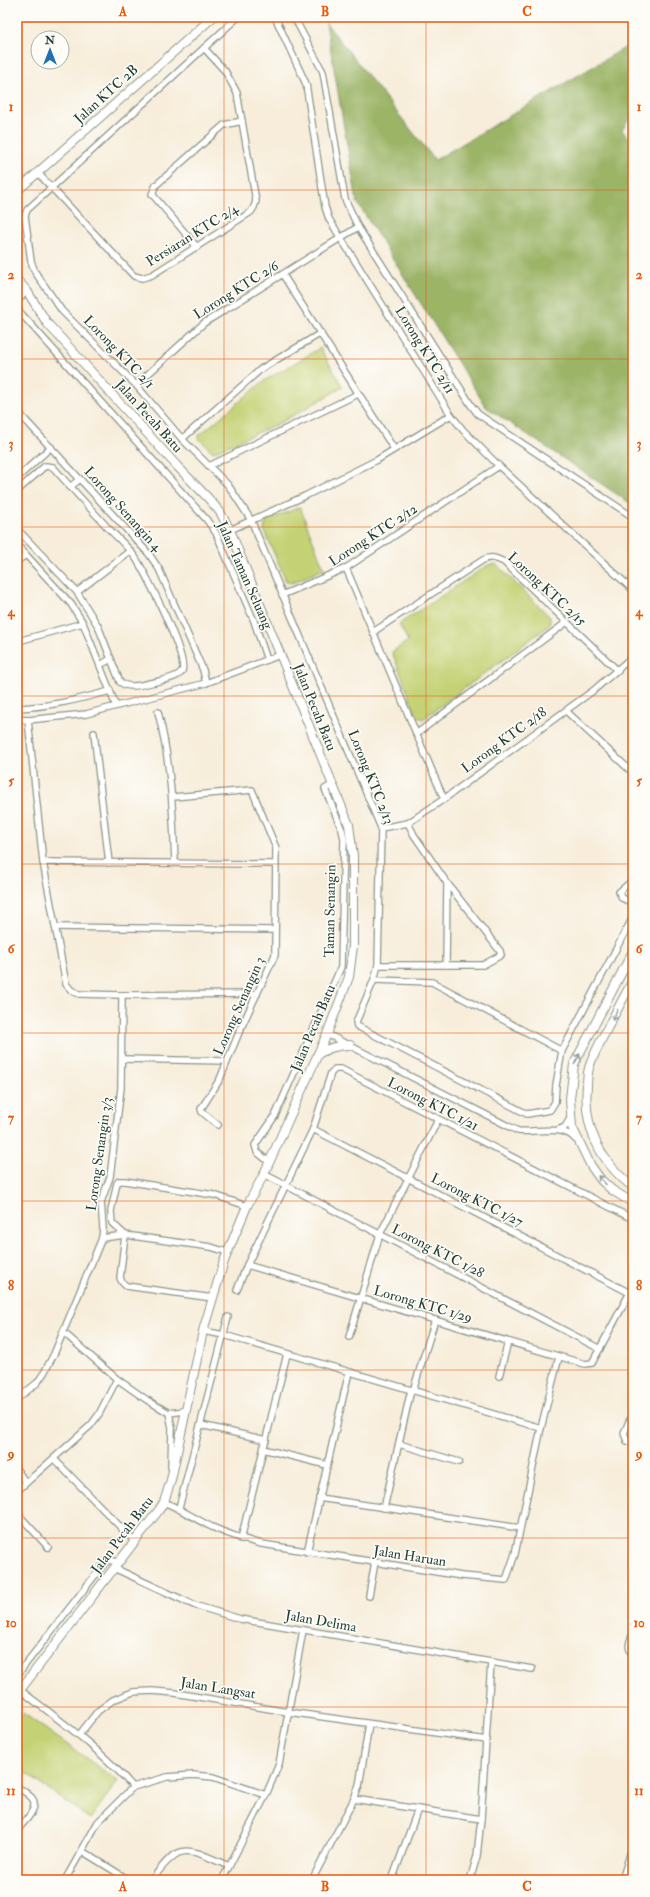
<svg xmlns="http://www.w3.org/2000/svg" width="650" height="1897" font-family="'IM FELL Double Pica',serif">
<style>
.green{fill:#c4d274;stroke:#728854}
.forest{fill:#9bb466;stroke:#5d784d}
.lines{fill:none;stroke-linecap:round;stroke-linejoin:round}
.street-casing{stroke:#8b9587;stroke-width:8}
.secondary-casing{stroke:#8b9587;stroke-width:10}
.street{stroke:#fff;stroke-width:5.5}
.secondary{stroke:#fff;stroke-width:8}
.oneway{stroke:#8f9e9a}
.grid{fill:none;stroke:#e8590c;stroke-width:1;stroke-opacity:0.55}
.labels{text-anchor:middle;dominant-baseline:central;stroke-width:3.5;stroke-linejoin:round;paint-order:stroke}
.street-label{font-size:14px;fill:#1f3d34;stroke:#fdfcf7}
.neatline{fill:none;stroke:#e8590c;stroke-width:1.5}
.grid-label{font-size:13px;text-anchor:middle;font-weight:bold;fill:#e8590c}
</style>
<rect width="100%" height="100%" fill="#fdfcf7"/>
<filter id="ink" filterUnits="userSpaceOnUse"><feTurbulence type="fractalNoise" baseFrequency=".025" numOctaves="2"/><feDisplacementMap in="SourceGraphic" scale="8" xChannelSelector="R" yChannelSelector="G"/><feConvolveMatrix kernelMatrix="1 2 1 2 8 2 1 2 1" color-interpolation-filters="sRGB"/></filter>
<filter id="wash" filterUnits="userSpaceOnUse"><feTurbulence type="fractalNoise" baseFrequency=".012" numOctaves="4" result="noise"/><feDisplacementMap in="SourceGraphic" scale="16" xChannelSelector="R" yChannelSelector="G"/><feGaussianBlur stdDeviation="0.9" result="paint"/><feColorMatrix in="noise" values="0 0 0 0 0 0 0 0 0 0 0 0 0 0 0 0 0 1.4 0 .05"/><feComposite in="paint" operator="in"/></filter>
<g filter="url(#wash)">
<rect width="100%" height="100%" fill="#f7edda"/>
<!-- green -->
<g class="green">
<path d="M320 348 343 387 280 423 213 452 197 437 264 381Z"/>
<path d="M300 507 324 569 292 583 286 581 264 530 266 521Z"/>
<path d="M496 564 550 617V625L423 719 417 716 392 652 408 641 399 624 488 565Z"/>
<path d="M23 1713 118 1781 90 1819 17 1767V1721Z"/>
</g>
<!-- forest -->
<path class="forest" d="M326 23 435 160 633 43V114L622 130 633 144V505L486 407 357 202Z"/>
</g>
<g filter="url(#ink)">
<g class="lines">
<!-- street casing -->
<g class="street-casing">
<g id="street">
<path d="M238 17 27 210 25 216 31 261 35 272 62 311 136 385 182 439 228 485 251 520 381 828 378 965 374 980 356 1022 357 1026 527 1114 550 1110 555 1102 556 1085 562 1051 633 917"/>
<path d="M275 17 306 84 325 207 329 219 451 415 463 430 499 466 633 590"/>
<path d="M294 17 323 72 345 199 358 227 471 405 478 414 633 517"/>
<path d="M38 173 134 276 142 278 152 275 251 212 254 207 256 201 237 93 225 71 204 48"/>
<path d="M197 247 152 194 156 185 224 125 242 121"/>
<path d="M283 275 394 449"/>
<path d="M17 301 27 291"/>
<path d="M17 309 206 519 216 533 254 621 267 660"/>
<path d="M136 385 204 323 358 227"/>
<path d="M17 411 149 554 159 569 203 670 206 683"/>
<path d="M182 439 261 369 321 333"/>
<path d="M209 466 358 394"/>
<path d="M17 478 51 447"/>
<path d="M70 487 80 479"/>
<path d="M17 491 45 466 53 467C71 488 90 508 108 528 117 537 128 547 135 557 145 571 189 659 182 671 178 678 163 680 155 682 143 684 130 690 120 682L98 626 77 592 17 529"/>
<path d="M230 530 305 496 377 460 451 415"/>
<path d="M17 545 71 604 83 623 116 706"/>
<path d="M17 561 26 555"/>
<path d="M346 568 444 799"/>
<path d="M77 592 130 551"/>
<path d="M282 595 346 568 499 466"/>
<path d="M373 632 483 560C491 556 496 558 504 562L618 671"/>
<path d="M17 640H22L83 623"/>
<path d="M100 665 111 659"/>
<path d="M632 684 633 685"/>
<path d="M17 708C49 707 80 699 110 691"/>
<path d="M566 711 633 773"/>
<path d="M158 712C171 762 173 812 175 863"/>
<path d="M17 719 28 720 86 714 206 683 280 655"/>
<path d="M28 720 43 862 66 984 71 990 79 994 122 995 257 994"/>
<path d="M94 733 109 863"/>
<path d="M416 734 567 622"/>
<path d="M173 797 252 790 276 848 275 955 240 1030 220 1079 201 1109 202 1112 218 1125"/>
<path d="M381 828 408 823 444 799 594 690 633 656"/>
<path d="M43 862 275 864"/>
<path d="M633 880 619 892 622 898 633 903"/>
<path d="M56 927 275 930"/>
<path d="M378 965H483L501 955 500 951 447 883 414 835 408 823"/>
<path d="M446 965 447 884"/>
<path d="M374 980 432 982 562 1051"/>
<path d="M327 1034 518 1131C535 1133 563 1124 575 1139"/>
<path d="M122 1059 227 1061"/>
<path d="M313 1129 630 1293"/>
<path d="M558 1130 565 1127 571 1117"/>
<path d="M269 1162 257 1152 255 1145 275 1116 341 967 344 839 342 830 325 789 332 785"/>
<path d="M264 1174 600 1349"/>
<path d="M102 1238 125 1235 211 1247 227 1252"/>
<path d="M247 1265 585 1364 592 1363 633 1287"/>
<path d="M237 1290 247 1265 313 1129 331 1073 335 1069H341L633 1219"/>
<path d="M213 1298 126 1286 122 1282 120 1278 125 1235 112 1223 111 1211 117 1183 119 1181H125L214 1195 247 1206"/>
<path d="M203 1331 224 1335 541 1428"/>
<path d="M63 1332 117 1379 147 1400 169 1413 185 1411"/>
<path d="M349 1337 380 1234 438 1120"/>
<path d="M499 1376 508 1342"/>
<path d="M413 1391 435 1320"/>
<path d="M17 1399 37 1383 44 1373 54 1354 102 1238 103 1228 101 1202 110 1177 121 1088 122 995"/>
<path d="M169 1413 172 1428 171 1467"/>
<path d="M633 1413 624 1433 627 1441 633 1444"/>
<path d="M201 1425 266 1440"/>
<path d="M399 1444 459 1462"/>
<path d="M263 1449 327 1465"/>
<path d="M54 1459 135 1542"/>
<path d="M17 1470 26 1483"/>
<path d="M17 1491 91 1425 99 1414 117 1379"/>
<path d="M319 1498 520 1528"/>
<path d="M164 1502C181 1509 195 1519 212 1527 228 1534 245 1540 262 1544L462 1576 506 1580 515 1554 541 1428 559 1357"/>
<path d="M179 1508 228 1317"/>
<path d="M384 1508 411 1390"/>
<path d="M17 1513 48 1547"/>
<path d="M241 1539 287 1354"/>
<path d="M307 1552 349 1372"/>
<path d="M114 1568 194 1605 240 1619 532 1669"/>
<path d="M369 1596 375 1562"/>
<path d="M633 1634C629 1642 627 1648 633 1655"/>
<path d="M17 1675 107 1560 119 1562"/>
<path d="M20 1690C59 1720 101 1749 133 1787"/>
<path d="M79 1735 98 1711 113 1700 133 1692 152 1691 175 1693 288 1712 487 1740"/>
<path d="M17 1787C22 1790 28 1794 32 1798 40 1808 23 1823 17 1830"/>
<path d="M354 1799 481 1819"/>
<path d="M82 1851 129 1880"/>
<path d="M624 1874 633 1878"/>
<path d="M65 1880 98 1822 133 1787 167 1777 193 1775 213 1777 266 1795"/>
<path d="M152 1880C181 1839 188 1849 229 1866"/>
<path d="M222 1880 266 1795 279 1764 303 1630"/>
<path d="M312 1880 354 1799 359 1786 369 1724"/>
<path d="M392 1880 418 1809"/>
<path d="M470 1880 477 1856 481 1819 491 1662"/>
<path d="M622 1880 633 1845"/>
</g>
</g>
<!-- secondary casing -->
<g class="secondary-casing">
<g id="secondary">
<path d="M17 191 213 17"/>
<path d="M17 280 27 291 47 323 176 465 208 498 220 512 230 530 349 825 353 856V946L349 977 327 1034 264 1174 247 1206 224 1261 203 1331 171 1480 164 1502 159 1510 17 1694"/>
<path d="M633 951 574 1064 570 1099 572 1127 591 1166 601 1180 612 1190 633 1203"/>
<path d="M633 980C619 1007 603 1034 591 1062 588 1069 587 1079 587 1086 583 1127 600 1162 633 1187"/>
<path d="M318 1054C329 1048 337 1045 350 1045"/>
</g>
</g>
<!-- street -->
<use href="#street" class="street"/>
<!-- secondary -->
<use href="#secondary" class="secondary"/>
</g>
<!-- one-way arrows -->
<defs><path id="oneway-shaft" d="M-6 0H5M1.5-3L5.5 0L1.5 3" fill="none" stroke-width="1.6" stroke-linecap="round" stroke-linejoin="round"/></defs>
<g class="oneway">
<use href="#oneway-shaft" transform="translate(615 1015) rotate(117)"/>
<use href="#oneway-shaft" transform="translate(577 1059) rotate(-63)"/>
<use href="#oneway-shaft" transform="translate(602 1180) rotate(-132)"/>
</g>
</g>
<!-- grid -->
<path class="grid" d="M224 17V1880M426 17V1880M17 190H633M17 359H633M17 527H633M17 696H633M17 864H633M17 1033H633M17 1201H633M17 1370H633M17 1538H633M17 1707H633"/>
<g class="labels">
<!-- street labels -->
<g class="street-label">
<text transform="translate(106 94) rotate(-42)">Jalan KTC 2B</text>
<text transform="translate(192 235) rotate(-32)">Persiaran KTC 2/4</text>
<text transform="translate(236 290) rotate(-32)">Lorong KTC 2/6</text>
<text transform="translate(425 350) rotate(58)">Lorong KTC 2/11</text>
<text transform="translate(119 352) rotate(46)">Lorong KTC 2/1</text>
<text transform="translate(149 416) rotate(48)">Jalan Pecah Batu</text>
<text transform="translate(123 509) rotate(48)">Lorong Senangin 4</text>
<text transform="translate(373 535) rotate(-33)">Lorong KTC 2/12</text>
<text transform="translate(245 575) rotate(66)">Jalan Taman Seluang</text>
<text transform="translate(547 589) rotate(43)">Lorong KTC 2/15</text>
<text transform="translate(315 707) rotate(68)">Jalan Pecah Batu</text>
<text transform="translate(504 740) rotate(-36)">Lorong KTC 2/18</text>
<text transform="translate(371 777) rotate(68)">Lorong KTC 2/13</text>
<text transform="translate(330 911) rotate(-89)">Taman Senangin</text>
<text transform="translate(239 1006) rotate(-66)">Lorong Senangin 3</text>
<text transform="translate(313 1028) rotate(-67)">Jalan Pecah Batu</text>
<text transform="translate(433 1104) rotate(27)">Lorong KTC 1/21</text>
<text transform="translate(99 1154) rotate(-82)">Lorong Senangin 3/3</text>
<text transform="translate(477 1200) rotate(27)">Lorong KTC 1/27</text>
<text transform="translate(438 1251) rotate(27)">Lorong KTC 1/28</text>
<text transform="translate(423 1304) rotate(16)">Lorong KTC 1/29</text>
<text transform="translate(122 1535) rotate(-53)">Jalan Pecah Batu</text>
<text transform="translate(410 1556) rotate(9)">Jalan Haruan</text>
<text transform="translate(321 1621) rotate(10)">Jalan Delima</text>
<text transform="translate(218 1688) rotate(9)">Jalan Langsat</text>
</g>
</g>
<!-- margin -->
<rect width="650" height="1897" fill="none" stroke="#fdfcf7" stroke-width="44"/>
<!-- north arrow -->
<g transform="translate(50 50)"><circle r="19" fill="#fdfcf7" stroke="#a4b0a9"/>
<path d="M0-3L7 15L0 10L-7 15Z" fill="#1f6fb2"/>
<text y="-6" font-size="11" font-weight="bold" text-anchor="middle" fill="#1f3d34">N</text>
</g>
<rect x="22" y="22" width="606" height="1853" class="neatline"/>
<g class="grid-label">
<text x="123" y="16">A</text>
<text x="325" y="16">B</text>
<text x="527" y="16">C</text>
<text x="11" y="111">1</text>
<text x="639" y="111">1</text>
<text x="11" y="279">2</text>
<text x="639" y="279">2</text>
<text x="11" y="448">3</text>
<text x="639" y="448">3</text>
<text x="11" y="616">4</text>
<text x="639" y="616">4</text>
<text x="11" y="785">5</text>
<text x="639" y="785">5</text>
<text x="11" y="953">6</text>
<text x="639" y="953">6</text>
<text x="11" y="1122">7</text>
<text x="639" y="1122">7</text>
<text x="11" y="1290">8</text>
<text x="639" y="1290">8</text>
<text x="11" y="1458">9</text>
<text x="639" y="1458">9</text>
<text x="11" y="1627">10</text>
<text x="639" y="1627">10</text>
<text x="11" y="1795">11</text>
<text x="639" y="1795">11</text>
<text x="123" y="1891">A</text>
<text x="325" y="1891">B</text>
<text x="527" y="1891">C</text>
</g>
</svg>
